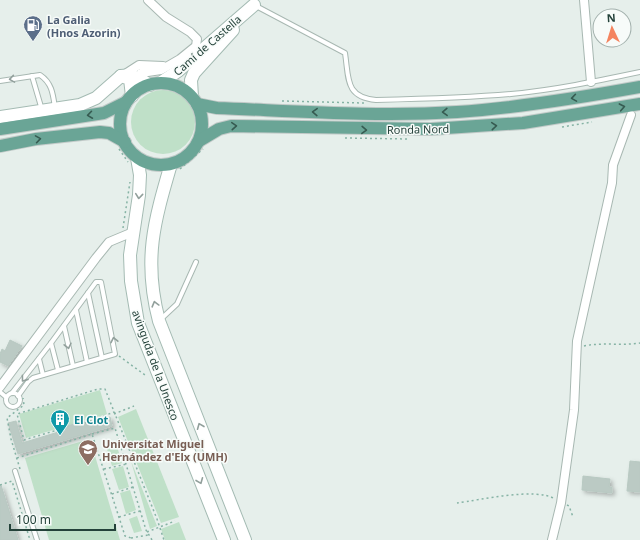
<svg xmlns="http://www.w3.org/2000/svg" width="640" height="540" font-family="'Noto Sans',sans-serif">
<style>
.green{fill:#bfe0c8}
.building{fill:#bbcac4;stroke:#b8c9c2;filter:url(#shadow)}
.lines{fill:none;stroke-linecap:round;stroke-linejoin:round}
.lane-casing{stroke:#a8b8b2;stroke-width:6}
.street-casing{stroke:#a8b8b2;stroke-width:10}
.secondary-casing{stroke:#a4bbb3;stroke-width:14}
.primary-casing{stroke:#c2cac8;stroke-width:14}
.path{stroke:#86b3a5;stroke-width:1.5;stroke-dasharray:2 3;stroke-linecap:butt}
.lane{stroke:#fff;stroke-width:4}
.street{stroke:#fff;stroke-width:8}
.secondary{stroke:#fff;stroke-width:12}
.primary{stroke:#6aa596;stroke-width:12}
.oneway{stroke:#92a09c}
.oneway2{stroke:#365b51}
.labels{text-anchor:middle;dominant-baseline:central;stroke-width:3;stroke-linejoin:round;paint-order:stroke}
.service-label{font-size:11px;font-weight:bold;fill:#4e5e75;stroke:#f7fbf9;text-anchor:start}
.street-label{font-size:11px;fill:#24423a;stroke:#f7fbf9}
.culture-label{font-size:11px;font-weight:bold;fill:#0d838f;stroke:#f7fbf9;text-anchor:start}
.education-label{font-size:11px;font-weight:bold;fill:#785e54;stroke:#f7fbf9;text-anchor:start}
</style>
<defs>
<filter id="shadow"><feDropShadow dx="2.5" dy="2.5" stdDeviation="2" flood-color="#0004"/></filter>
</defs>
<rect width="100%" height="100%" fill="#e6efeb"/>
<!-- green -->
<g class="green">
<circle cx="163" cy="122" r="32"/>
<path d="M100 390 107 414 26 438 19 414Z"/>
<path d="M136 409 179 517 161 523 118 417Z"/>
<path d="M90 439 120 540H49L25 458Z"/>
<path d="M116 443 122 463 112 466 106 446Z"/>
<path d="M131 461 157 526 150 529Z"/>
<path d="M123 466 129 487 119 490 112 469Z"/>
<path d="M130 490 136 510 126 514 120 493Z"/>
<path d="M137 516 142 531 134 533 129 519Z"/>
<path d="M179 522 186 540H165L161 529Z"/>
</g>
<!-- building -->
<g class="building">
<path d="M10 340 22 346 8 366 0 362V354L2 349 5 351Z"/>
<path d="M110 417 112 426 18 454 8 423 16 421 22 443 65 430 64 427 84 421 85 424Z"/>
<path d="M630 461 640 462V492L627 491Z"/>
<path d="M583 476 610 479 609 487H612V493L582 490Z"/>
<path d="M0 485H1L18 540H0Z"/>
</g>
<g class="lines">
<!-- lane casing -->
<g class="lane-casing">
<g id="lane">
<path d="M256 6 345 53C349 79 345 97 376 100 421 99 466 98 511 94 554 90 597 81 640 72"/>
<path d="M32 76 42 110"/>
<path d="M0 81 40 75C52 83 53 94 55 108"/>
<path d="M88 293 102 358"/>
<path d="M76 310 87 362"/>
<path d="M161 319 177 304 196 262"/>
<path d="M64 326 73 366"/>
<path d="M51 343 58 370"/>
<path d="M39 359 43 375"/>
<path d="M0 392 6 397"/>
<circle cx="13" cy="400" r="7"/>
<path d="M12 393 51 343 96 282H101L115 354 33 378 28 382 18 396"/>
<path d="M15 471 37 540"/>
</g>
</g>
<!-- street casing -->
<g class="street-casing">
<g id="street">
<path d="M584 0 591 82"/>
<path d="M122 76 139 65 163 66"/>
<path d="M141 80V73L161 70 180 59 196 46 197 39 190 32 166 17 148 0"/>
<path d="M0 387 96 258 109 242 133 232"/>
<path d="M552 540 561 503 574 410 577 341 612 183 613 165 631 115"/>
</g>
</g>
<!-- secondary casing -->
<g class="secondary-casing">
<g id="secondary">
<path d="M121 76C134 74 140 79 150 85"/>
<path d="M121 76 130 79 132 96"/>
<path d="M160 83 178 71 254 5"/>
<path d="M192 97 191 80 194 73 233 30"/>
<path d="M0 117 80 105 96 98 121 76"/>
<path d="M137 158 140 175 139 195 130 255 131 281 138 323 224 540"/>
<path d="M171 164C154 222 143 260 159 321L245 540"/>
</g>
</g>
<!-- primary casing -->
<g class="primary-casing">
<g id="primary">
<circle cx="161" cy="124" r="41"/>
<path d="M197 104 217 108C296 111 377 117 457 112 518 108 579 98 640 87"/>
<path d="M0 129 104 113 126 102"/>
<path d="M199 141 219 129 231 126 431 129 523 123 640 104"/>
<path d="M0 146 36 139 100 132 109 133 125 142"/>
</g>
</g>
<!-- path -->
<g class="path">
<path d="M282 101 364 103"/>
<path d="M562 127 592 122"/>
<path d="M345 138 409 139"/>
<path d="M119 149 128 162"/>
<path d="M180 169 203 149"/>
<path d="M123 228 130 182"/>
<path d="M584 346C603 342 621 346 640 343"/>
<path d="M119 356 145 375"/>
<path d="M114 414 134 406"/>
<path d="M85 423 114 412"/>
<path d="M64 428 24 440 17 414 98 389H105L157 519 164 540"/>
<path d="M92 434 115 428 146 530 152 540"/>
<path d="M17 458 92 434 125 536 131 538 132 540"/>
<path d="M20 469 11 439 7 418 24 405 23 398"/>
<path d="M104 469 127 464"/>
<path d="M0 485 12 481 30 540"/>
<path d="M112 494 133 487"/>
<path d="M457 503C480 500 536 487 555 499"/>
<path d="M567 505 569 506 573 517"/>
<path d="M119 517 140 511"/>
<path d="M147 532 175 521"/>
<path d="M131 538 148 535"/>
</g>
<!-- lane -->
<use href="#lane" class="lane"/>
<!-- street -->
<use href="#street" class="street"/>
<!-- secondary -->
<use href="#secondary" class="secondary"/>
<!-- primary -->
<use href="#primary" class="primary"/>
</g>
<!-- one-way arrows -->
<defs><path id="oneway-chevron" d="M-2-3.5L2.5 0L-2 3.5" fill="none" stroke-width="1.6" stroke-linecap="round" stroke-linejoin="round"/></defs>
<g class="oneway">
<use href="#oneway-chevron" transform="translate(12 79) rotate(171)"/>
<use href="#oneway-chevron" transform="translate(139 196) rotate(96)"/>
<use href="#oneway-chevron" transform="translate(155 304) rotate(-105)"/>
<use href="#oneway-chevron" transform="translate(114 340) rotate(-102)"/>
<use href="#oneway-chevron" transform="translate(68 346) rotate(77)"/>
<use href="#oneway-chevron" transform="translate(24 379) rotate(127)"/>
<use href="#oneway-chevron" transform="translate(200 426) rotate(-112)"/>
<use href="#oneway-chevron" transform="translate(200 481) rotate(68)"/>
</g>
<g class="oneway2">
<use href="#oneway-chevron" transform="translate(574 98) rotate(171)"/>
<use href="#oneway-chevron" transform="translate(622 107) rotate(-11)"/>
<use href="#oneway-chevron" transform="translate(315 112) rotate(-178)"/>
<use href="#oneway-chevron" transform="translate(445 112) rotate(178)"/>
<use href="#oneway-chevron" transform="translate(90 115) rotate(172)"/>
<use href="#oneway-chevron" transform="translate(234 126) rotate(-4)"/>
<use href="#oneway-chevron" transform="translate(494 126) rotate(-5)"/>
<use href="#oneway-chevron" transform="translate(364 130) rotate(2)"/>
<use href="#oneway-chevron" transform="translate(38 139) rotate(-9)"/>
</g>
<!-- icons -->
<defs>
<g id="fuel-pin" transform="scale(1)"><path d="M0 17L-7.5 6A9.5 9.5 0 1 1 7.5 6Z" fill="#5c6f8a" stroke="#f7fbf9"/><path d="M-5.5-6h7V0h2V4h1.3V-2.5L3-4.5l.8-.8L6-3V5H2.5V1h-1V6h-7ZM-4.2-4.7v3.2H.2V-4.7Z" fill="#fff"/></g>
<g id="building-pin" transform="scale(1)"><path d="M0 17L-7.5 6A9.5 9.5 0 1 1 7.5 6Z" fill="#0f9aa8" stroke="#f7fbf9"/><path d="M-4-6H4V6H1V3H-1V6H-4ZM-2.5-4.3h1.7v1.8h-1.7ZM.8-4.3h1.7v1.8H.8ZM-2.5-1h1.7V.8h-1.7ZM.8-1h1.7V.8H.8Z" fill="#fff"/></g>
<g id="university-pin" transform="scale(1)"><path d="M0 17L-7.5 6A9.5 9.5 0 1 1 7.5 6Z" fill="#8d6e63" stroke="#f7fbf9"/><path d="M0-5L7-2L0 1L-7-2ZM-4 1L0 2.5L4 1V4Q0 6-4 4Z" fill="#fff"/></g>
</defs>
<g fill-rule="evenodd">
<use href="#fuel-pin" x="33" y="25"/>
<use href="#building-pin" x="60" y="419"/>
<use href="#university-pin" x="88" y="449"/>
</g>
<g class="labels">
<!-- service labels -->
<g class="service-label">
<text x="47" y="19">La Galia<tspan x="47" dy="13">(Hnos Azorin)</tspan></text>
</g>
<!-- street labels -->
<g class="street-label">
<text transform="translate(207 45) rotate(-41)">Camí de Castella</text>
<text transform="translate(418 129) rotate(-1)">Ronda Nord</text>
<text transform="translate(156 365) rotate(70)">avinguda de la Unesco</text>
</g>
<!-- culture labels -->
<g class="culture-label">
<text x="74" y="419">El Clot</text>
</g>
<!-- education labels -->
<g class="education-label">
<text x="102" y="443">Universitat Miguel<tspan x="102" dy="13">Hernández d'Elx (UMH)</tspan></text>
</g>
</g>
<!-- north arrow -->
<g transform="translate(612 28) rotate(356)"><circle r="19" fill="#f7fbf9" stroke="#a3b1ad"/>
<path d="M0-3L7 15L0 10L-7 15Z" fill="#f4845f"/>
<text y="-6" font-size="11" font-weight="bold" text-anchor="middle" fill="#24423a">N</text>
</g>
<!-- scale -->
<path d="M10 524v6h105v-6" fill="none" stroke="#24423a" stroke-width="2"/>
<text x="16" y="524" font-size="12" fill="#24423a" stroke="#f7fbf9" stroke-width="3" paint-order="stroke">100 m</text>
</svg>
